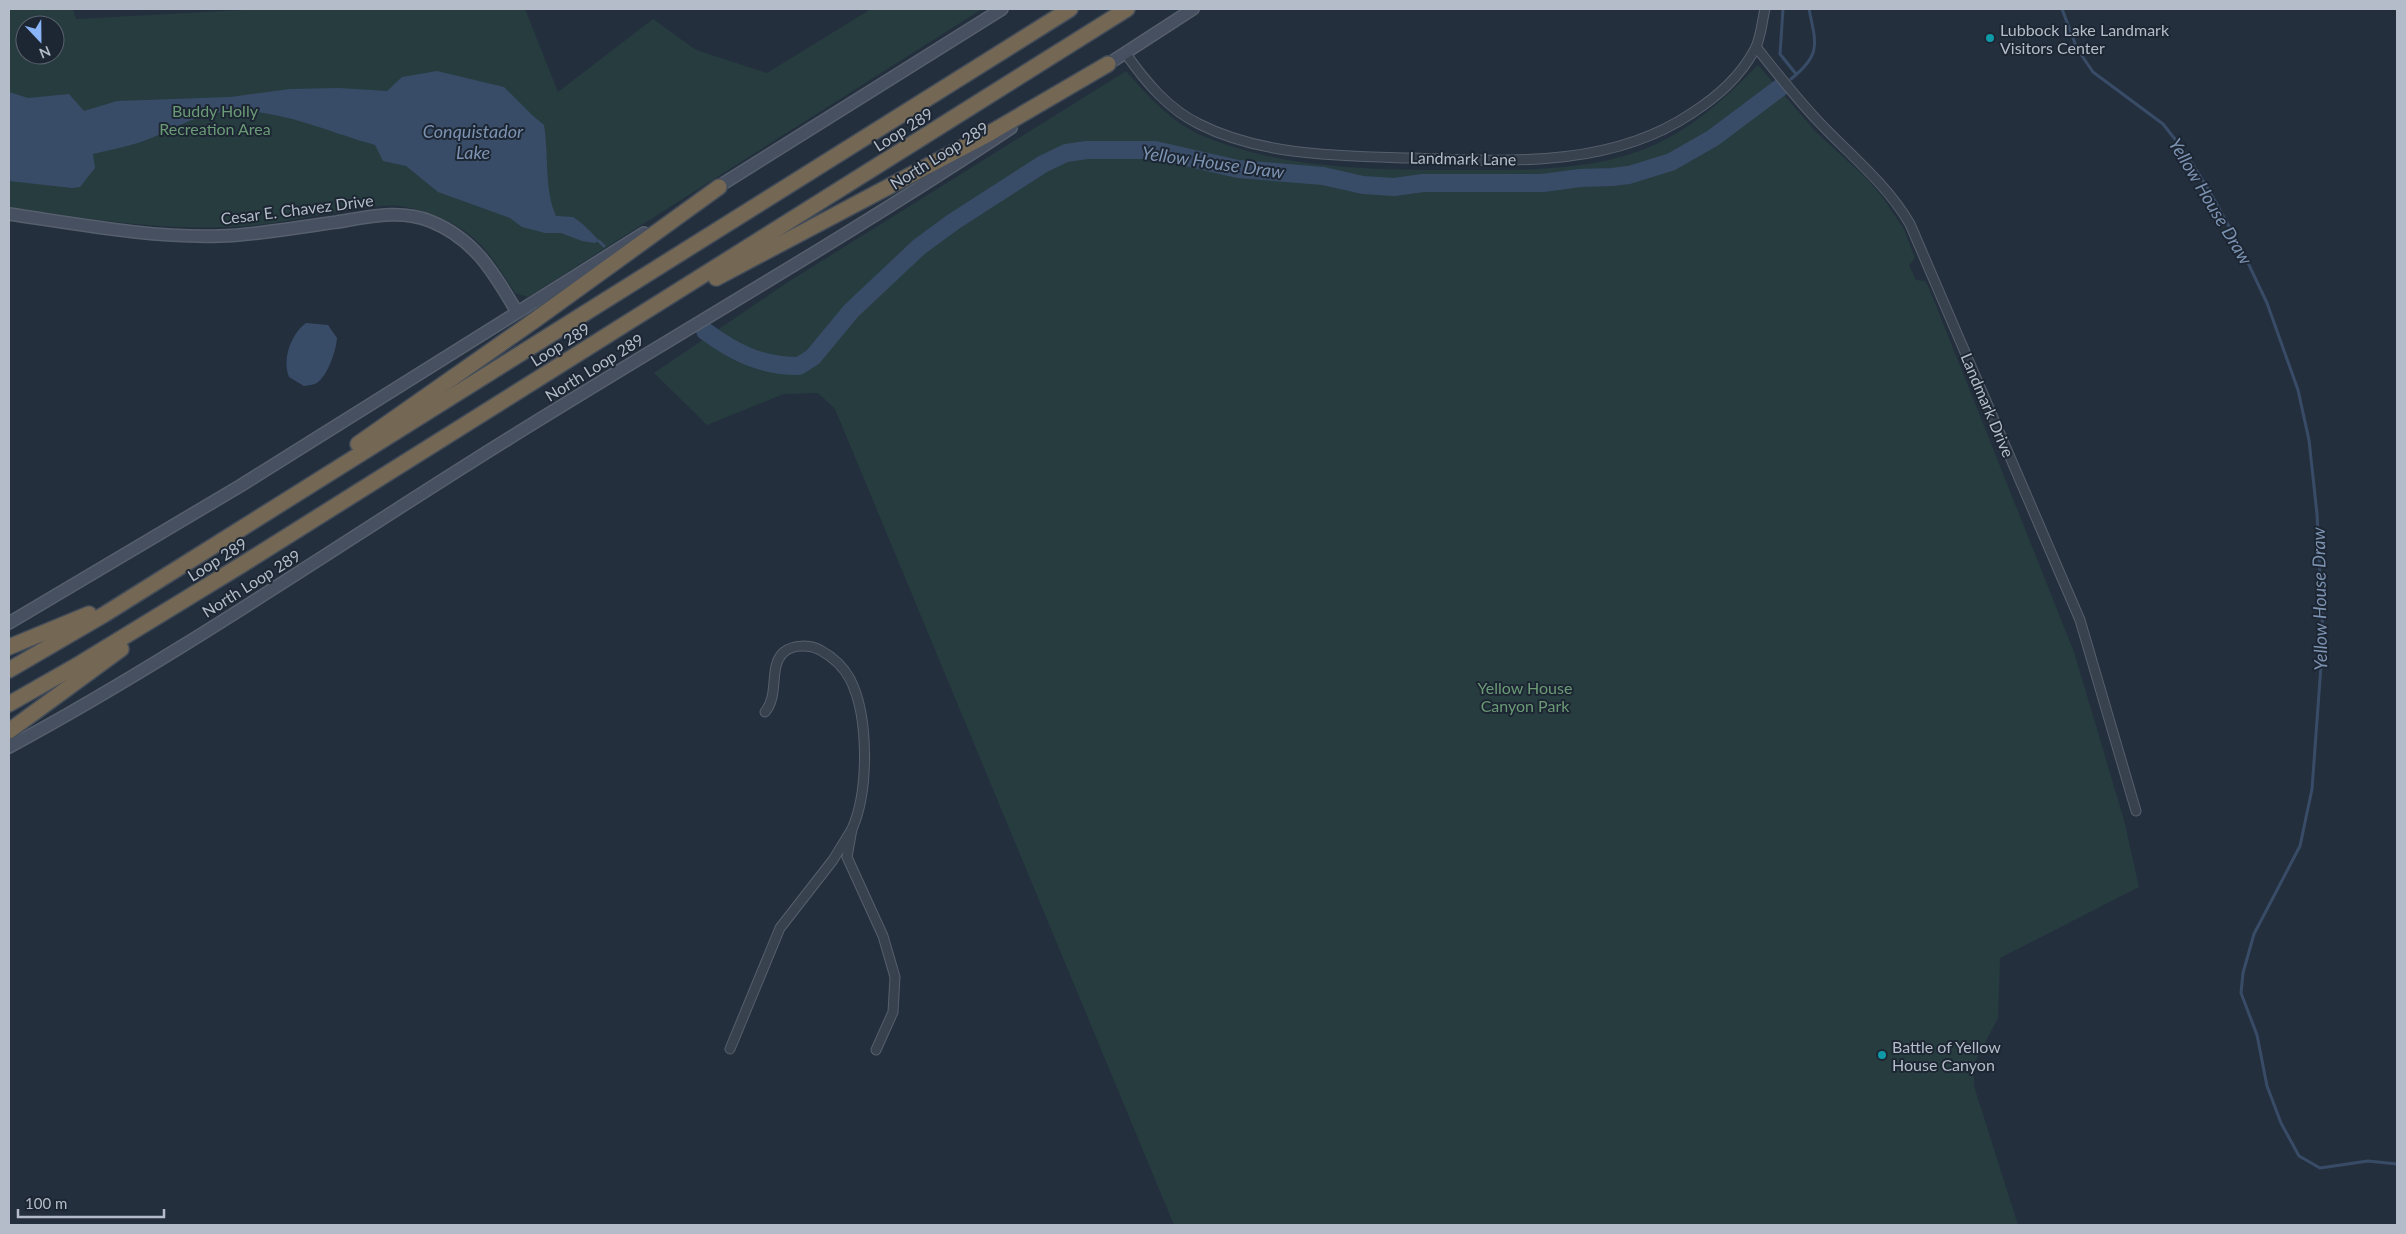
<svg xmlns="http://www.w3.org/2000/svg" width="2406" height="1234" font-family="Lato,sans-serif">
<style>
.green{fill:#263c3f;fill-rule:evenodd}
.water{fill:#394c67}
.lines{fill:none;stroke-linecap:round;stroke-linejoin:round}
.stream{stroke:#394c67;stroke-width:3}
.river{stroke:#394c67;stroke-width:18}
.street-casing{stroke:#565f6c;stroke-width:11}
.secondary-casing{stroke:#565f6c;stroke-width:14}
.highway-casing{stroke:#434c59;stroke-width:18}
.street{stroke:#38414e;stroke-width:9}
.secondary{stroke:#465061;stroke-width:11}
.highway{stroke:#746855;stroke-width:15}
.culture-dot{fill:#0f9aa8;stroke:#1d2633;stroke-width:2}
.labels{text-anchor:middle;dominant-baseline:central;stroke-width:4;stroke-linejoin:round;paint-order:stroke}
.poi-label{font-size:16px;fill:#b4bcc9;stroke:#1d2633;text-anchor:start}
.park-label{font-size:16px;fill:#6b9a76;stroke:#1d2633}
.street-label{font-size:16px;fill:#b4bcc9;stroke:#1d2633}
.water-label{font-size:18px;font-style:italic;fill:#7c92b1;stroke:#1d2633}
</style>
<rect width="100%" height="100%" fill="#242f3e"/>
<!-- green -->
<g class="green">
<path d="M9 9H73L76 19 262 9H525L558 92 653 19 696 50 767 73 871 9H982L528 297 515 293C504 276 494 259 480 244 459 223 428 210 399 206 385 204 368 208 354 210 312 215 269 226 227 227 153 230 81 218 9 207ZM25 25H55V55H25Z"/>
<path d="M1758 65 1816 132 1865 177 1881 195 1904 229 1915 258 1909 265 1916 280 1925 281 1929 288 2074 652 2124 820 2139 887 2000 958 1998 1018 1974 1064V1086L2018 1225H1174L835 409 818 393 784 394 707 425 654 373 788 282 1126 71C1148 96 1172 123 1203 136 1285 170 1377 170 1464 170 1527 170 1596 171 1654 145 1696 126 1726 97 1758 65Z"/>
</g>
<!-- water -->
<g class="water">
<path d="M437 71 504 87 532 115 544 125C549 155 544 189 556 216L573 217C579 220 597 237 599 241L595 243 582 241 561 233H545L522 227 510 218 438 192 406 166 383 161 375 145C326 132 275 106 223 112 190 116 170 132 141 142 125 147 109 150 93 154L95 168 80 187 72 188 9 181V92L28 98 69 94 84 111 117 101 230 97 290 89 339 88 387 91 402 77Z"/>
<path d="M306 323 328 325 337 338C336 351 328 375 317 383 313 385 308 385 304 386L289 377C282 359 291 334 306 323Z"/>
</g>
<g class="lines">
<!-- stream -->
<g class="stream">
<path d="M1783 9 1780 54 1796 74"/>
<path d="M2062 9 2076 46"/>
<path d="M2078 50 2093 72 2163 124 2182 148 2207 187 2240 246 2267 303 2298 390 2309 440 2317 514 2323 638 2312 789 2300 846 2254 934 2243 973 2241 993 2257 1035 2267 1086 2281 1123 2299 1156 2320 1168 2368 1161 2397 1164"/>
<path d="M1791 79C1822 54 1816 44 1809 9"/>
<path d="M599 241 604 246"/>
</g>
<!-- river -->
<path class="river" d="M705 331C735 353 761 366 799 366L813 357 851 311 919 247 953 222 1043 164 1066 153 1087 150H1155L1238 169 1323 176 1363 185 1394 187 1423 183H1543L1580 178 1612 177 1629 175 1671 162 1713 138 1781 87"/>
<!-- street casing -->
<g class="street-casing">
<g id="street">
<path d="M1756 47C1776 72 1796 98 1818 121 1850 155 1886 183 1910 224L2080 620 2136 811"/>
<path d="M1126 54C1145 81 1168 109 1199 124 1262 156 1340 156 1410 158 1506 161 1609 169 1692 113 1718 96 1740 77 1755 49 1761 38 1762 21 1765 9"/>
<path d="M765 712C780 694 768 666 784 652 794 644 810 645 820 650 833 657 843 666 850 679 869 716 869 791 852 829"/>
<path d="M730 1049 780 928 833 860 852 829 847 857 883 936 895 977 893 1012 876 1050"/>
</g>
</g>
<!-- secondary casing -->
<g class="secondary-casing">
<g id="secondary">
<path d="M1102 68 1193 9"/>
<path d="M713 190 1002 9"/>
<path d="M9 214C78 224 149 238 220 236 259 235 298 227 337 222 368 217 400 209 430 221 475 239 494 273 517 312"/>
<path d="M9 623 240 486 644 233"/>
<path d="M9 747C181 654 342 542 508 439 675 335 847 237 1011 128"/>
</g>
</g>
<!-- highway casing -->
<g class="highway-casing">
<g id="highway">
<path d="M716 278 990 133 1108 64"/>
<path d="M358 444 535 320 719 187"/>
<path d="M9 647 89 614"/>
<path d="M9 670 105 614 1070 9"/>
<path d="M9 704 81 663 243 564 1127 9"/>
<path d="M9 731 121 649"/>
</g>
</g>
<!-- street -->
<use href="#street" class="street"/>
<!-- secondary -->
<use href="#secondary" class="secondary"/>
<!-- highway -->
<use href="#highway" class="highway"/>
</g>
<!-- markers -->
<g class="culture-dot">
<circle cx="1990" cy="38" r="5"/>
<circle cx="1882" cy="1055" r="5"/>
</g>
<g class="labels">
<!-- poi labels -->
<g class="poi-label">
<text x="2000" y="29">Lubbock Lake Landmark<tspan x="2000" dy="18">Visitors Center</tspan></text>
<text x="1892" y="1046">Battle of Yellow<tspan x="1892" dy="18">House Canyon</tspan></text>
</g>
<!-- park labels -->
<g class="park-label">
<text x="215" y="110">Buddy Holly<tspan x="215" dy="18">Recreation Area</tspan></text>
<text x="1525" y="687">Yellow House<tspan x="1525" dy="18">Canyon Park</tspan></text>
</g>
<!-- street labels -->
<g class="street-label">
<text transform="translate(903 129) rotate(-32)">Loop 289</text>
<text transform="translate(939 155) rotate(-32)">North Loop 289</text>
<text transform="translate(1463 158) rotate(1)">Landmark Lane</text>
<text transform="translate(297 209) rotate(-7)">Cesar E. Chavez Drive</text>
<text transform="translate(560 344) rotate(-32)">Loop 289</text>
<text transform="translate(594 367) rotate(-32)">North Loop 289</text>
<text transform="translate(1988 405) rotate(67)">Landmark Drive</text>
<text transform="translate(217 559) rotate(-32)">Loop 289</text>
<text transform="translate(251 583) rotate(-32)">North Loop 289</text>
</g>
<!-- water labels -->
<g class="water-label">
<text x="473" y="131">Conquistador<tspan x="473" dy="21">Lake</tspan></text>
<text transform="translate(1213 162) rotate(8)">Yellow House Draw</text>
<text transform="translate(2211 201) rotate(59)">Yellow House Draw</text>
<text transform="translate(2319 599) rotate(-91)">Yellow House Draw</text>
</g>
</g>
<!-- border -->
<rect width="2406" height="1234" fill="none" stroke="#b4bcc9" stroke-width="20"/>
<!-- north arrow -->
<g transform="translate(40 40) rotate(158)"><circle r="24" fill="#1d2633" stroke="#59626f"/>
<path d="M0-4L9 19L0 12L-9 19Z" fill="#8ab4f8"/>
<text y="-8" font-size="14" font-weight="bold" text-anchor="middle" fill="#b4bcc9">N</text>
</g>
<!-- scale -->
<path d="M18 1209v8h146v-8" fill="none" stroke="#b4bcc9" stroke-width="2.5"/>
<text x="25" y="1209" font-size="15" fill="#b4bcc9" stroke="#1d2633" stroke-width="4" paint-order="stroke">100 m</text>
</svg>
